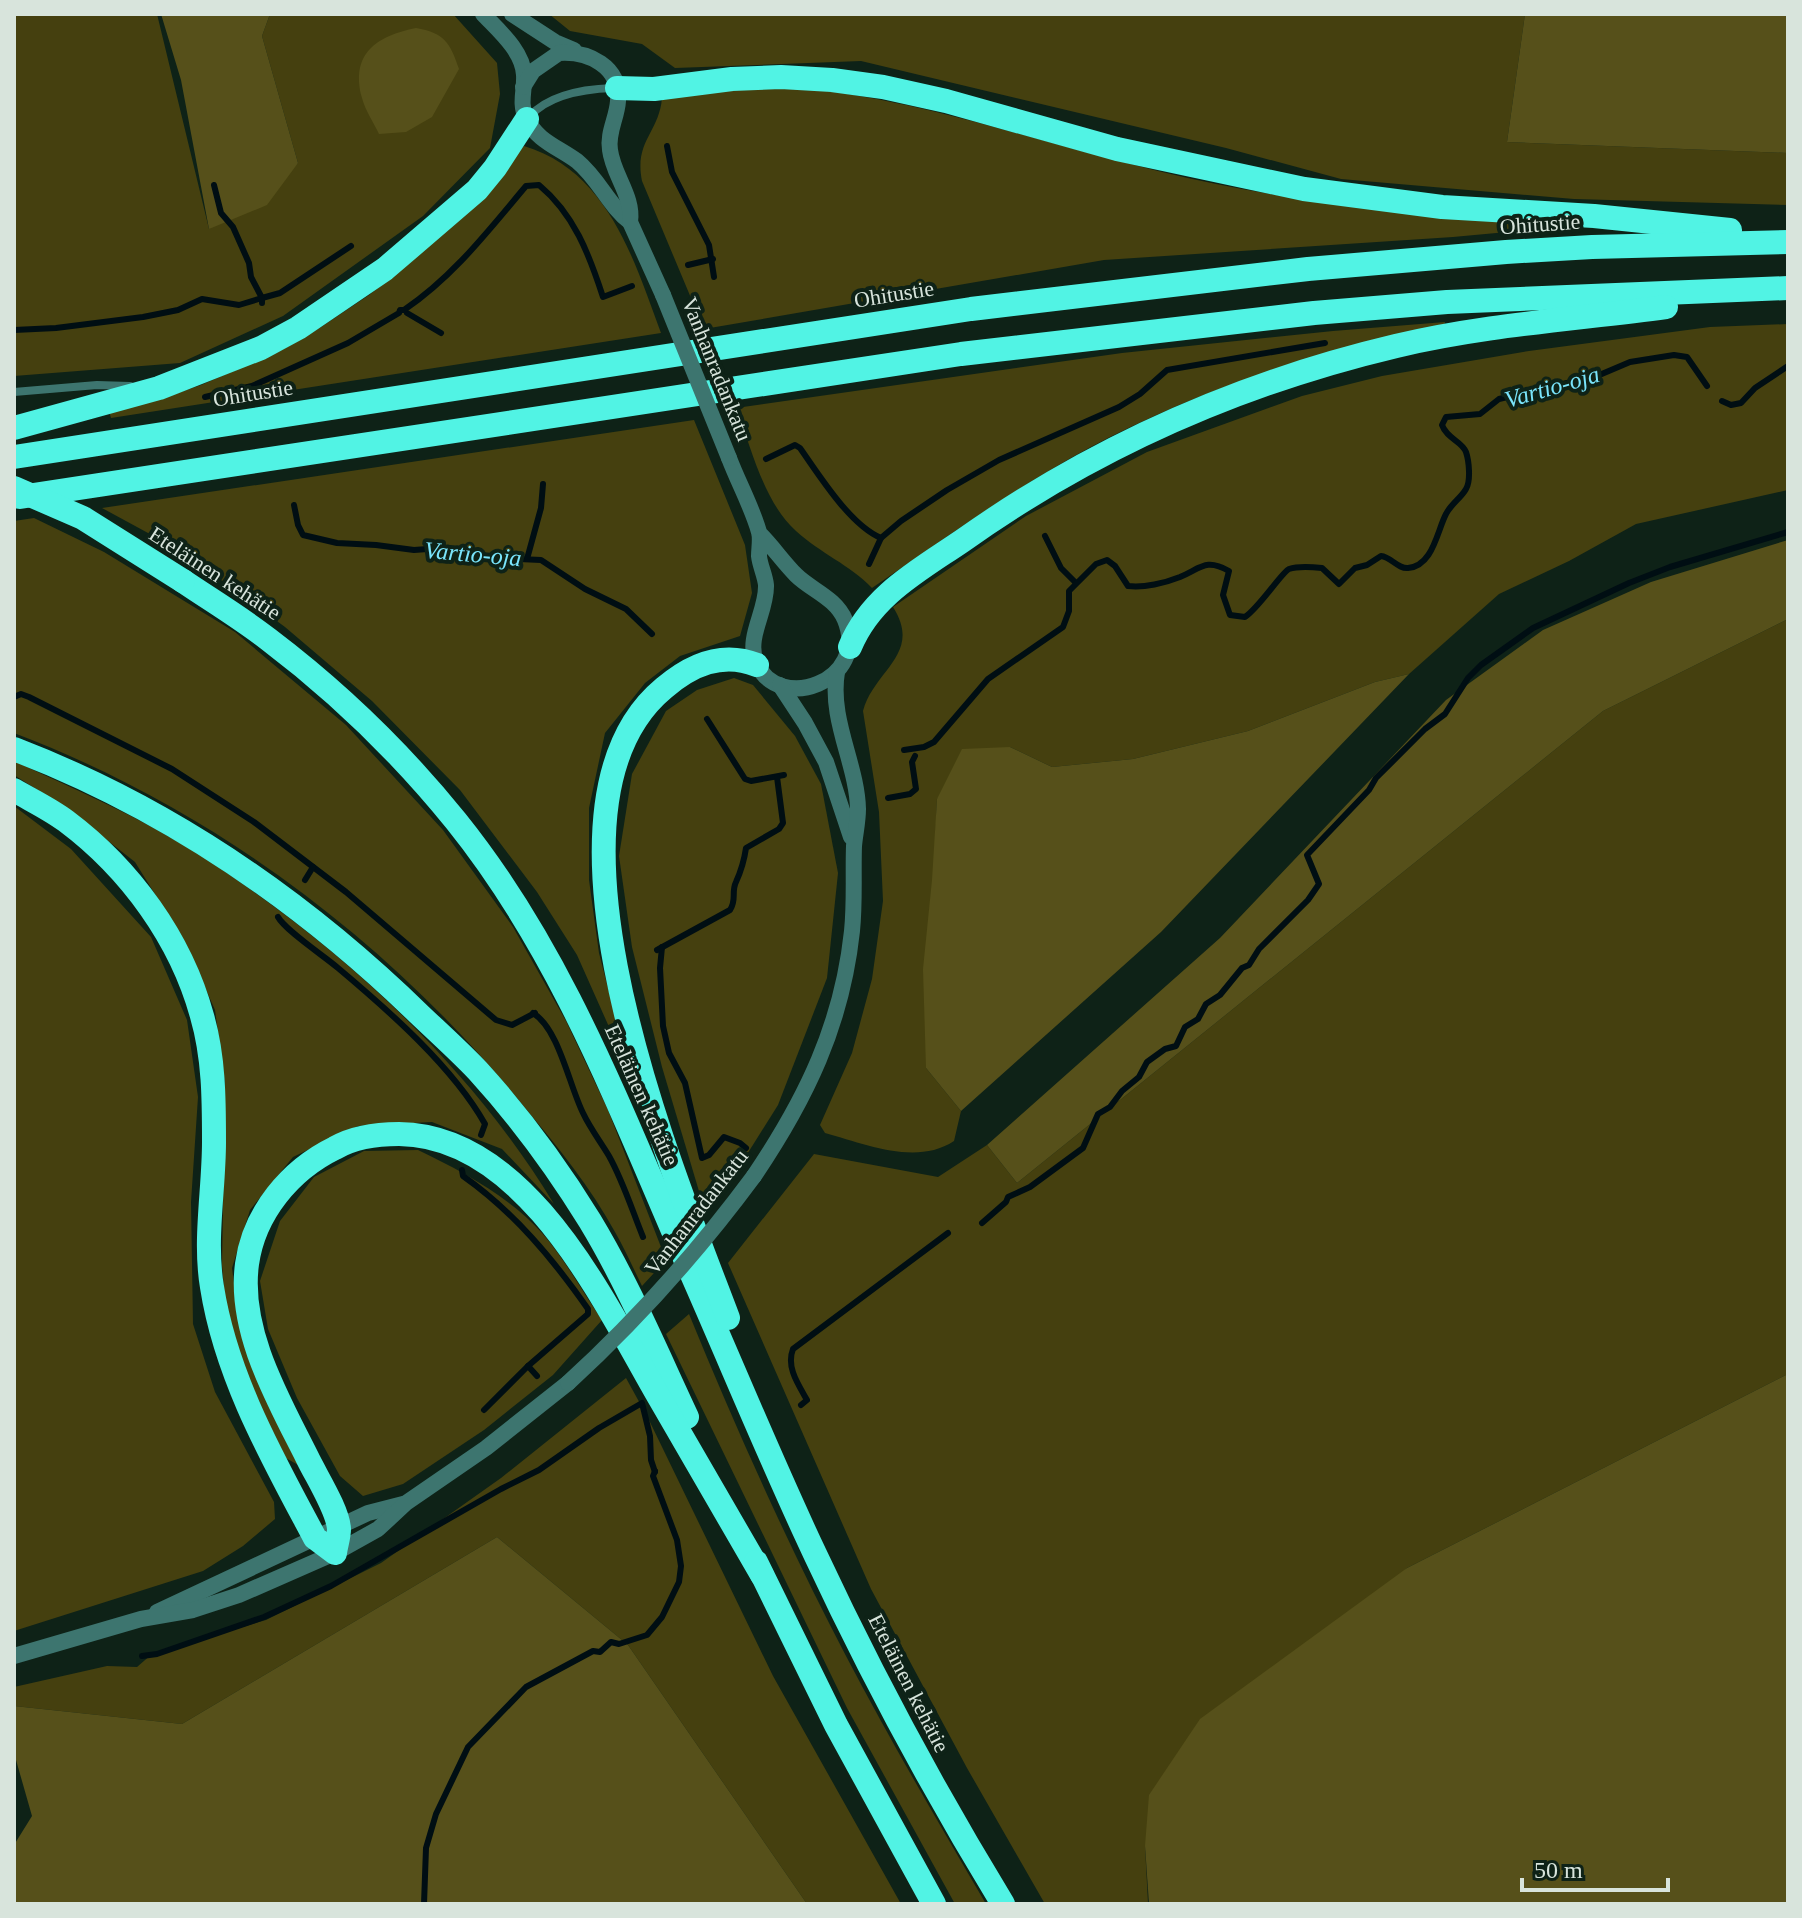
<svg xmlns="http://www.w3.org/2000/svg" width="1802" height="1918" font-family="Georgia,serif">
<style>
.green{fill:#45400f}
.forest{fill:#56501a}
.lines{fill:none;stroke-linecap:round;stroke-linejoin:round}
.stream{stroke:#000e13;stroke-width:6}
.service{stroke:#3d756f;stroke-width:8}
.tertiary{stroke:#3d756f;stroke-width:16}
.motorway{stroke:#51f3e4;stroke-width:24}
.tertiary-bridge{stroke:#3d756f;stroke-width:16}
.motorway-bridge{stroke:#51f3e4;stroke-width:24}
.labels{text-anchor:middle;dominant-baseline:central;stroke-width:8;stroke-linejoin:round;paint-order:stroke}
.street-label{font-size:22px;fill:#d8e4dc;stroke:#0e2217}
.water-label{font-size:24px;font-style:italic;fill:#7ae5fc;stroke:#0e2217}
</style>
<rect width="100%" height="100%" fill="#0e2217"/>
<!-- green -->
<g class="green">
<path d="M14 14H157L209 229 298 163 262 36 270 14H453L497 63 500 94 490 148 423 216 283 316 180 363 14 376Z"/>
<path d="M549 14H1525L1507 142 1788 153V205L1574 199 1341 179 1226 148 861 61 675 68 642 44 570 31Z"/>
<path d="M792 87C922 99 1033 141 1158 171 1295 205 1432 215 1572 226L1453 237 1104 260 704 329 642 181C634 141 659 133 662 98L698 91Z"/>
<path d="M524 146C608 171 634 260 661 333L111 418 109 411 172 395 201 385 284 349 321 327 369 295 412 261Z"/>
<path d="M1445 322 1444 327C1320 350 1199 389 1087 449 1012 490 942 540 872 588 850 565 820 553 796 531 763 501 752 449 736 408L1122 353 1333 331Z"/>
<path d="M1788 324V490L1636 524 1569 561 1499 594 1409 674 1375 682 1248 731 1133 759 1052 767 1010 747 937 799 926 1068 961 1111 954 1141C916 1166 866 1144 825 1133L820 1125 852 1053 872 979 883 901 879 812 863 711C874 670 923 654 893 607L1026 516 1147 452 1302 396 1382 376 1529 351 1710 327Z"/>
<path d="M694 420 745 545 752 593 740 636 680 656 645 683 605 733 589 808V880L599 953 630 1074 577 955 537 892 460 790 372 701 285 627 183 552 102 508Z"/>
<path d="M34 518 104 552 235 632 346 725 443 830 513 927 566 1021 608 1110 666 1260 642 1286C633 1268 625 1249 615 1232 591 1188 558 1147 526 1109 392 943 214 809 14 733V521Z"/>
<path d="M1788 619V1374L1407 1568 1145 1846 1148 1903 1045 1904 967 1768 871 1589 728 1263 814 1154 938 1177 987 1145 1017 1183 1603 711Z"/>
<path d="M734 678 753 685 795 736 821 784 838 873 827 978 778 1105 734 1175 704 1208 662 1067 632 947 619 856 632 774 666 711 697 690Z"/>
<path d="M14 761C76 790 140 817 198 854 339 945 467 1061 554 1204L502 1149 432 1122 358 1126 293 1157 250 1210 232 1268 240 1329 300 1466 284 1457 242 1368 227 1323 222 1265 225 1083 215 1010 186 944 135 862 66 808 14 775Z"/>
<path d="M14 806 71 849 151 937 187 1020 198 1097 191 1202 193 1324 215 1392 274 1502 275 1519 243 1546 203 1571 14 1631Z"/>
<path d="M418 1150C462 1171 508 1196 542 1233 564 1258 582 1291 602 1320L553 1375 484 1430 403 1484 363 1496 340 1476 297 1398 268 1329 260 1281 280 1221 314 1177 364 1151Z"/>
<path d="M689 1314C736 1429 788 1545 846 1656 890 1740 938 1822 986 1904H955L847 1708 666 1334Z"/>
<path d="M626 1378 648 1418 773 1676 901 1904H807L628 1645 497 1537 182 1724 14 1706V1687L107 1666 137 1667 152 1654 266 1620 381 1563 501 1478Z"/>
</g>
<!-- forest -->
<g class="forest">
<path d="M161 14H270L262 36 298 163 267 205 209 229 181 80Z"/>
<path d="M1525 14H1788V153L1507 142Z"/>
<path d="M416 28C444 33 450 42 459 69L432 117 406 132 379 134C374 123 365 110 362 98 350 53 377 36 416 28Z"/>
<path d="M1788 540V619L1603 711 1017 1183 987 1145 1220 938 1446 700 1543 630 1651 582Z"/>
<path d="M1409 674 1161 932 961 1111 926 1068 923 969 932 880 937 799 962 749 1010 747 1052 767 1133 759 1248 731 1375 682Z"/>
<path d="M1788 1374V1904H1149L1145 1846 1149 1795 1200 1719 1407 1568Z"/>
<path d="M497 1537 628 1645 807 1904H14V1845L32 1816 14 1753V1706L182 1724Z"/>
</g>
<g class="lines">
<!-- stream -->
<g class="stream">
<path d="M667 146 672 172 709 245 714 277"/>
<path d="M214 185 221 213 233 227 249 263 251 277 262 298 280 293 351 246"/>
<path d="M688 265 713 259"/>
<path d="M407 313 441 333"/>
<path d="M14 330 56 328 143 317 178 310 202 299 239 305 262 298V303"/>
<path d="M205 397 252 386 348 343 399 313 400 310H404C453 277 488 231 526 186L539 185C574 214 589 254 603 297L632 286"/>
<path d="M1722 401 1731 405 1741 403 1755 388 1788 366"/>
<path d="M766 459 795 445 800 448C819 475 850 525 881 538"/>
<path d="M294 505 298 525 303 535 337 543 376 545 414 550 441 548 477 557 541 560 585 589 626 609 652 634"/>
<path d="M1045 536 1061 568 1076 583"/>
<path d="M527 559 541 508 543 484"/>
<path d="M869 564 881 538 901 521 947 490 999 460 1119 407 1140 394 1167 370 1325 343"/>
<path d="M14 697 21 694 29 697 172 769 254 822 346 892 496 1020 512 1025 535 1013"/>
<path d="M707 719 745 779 751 781 784 775"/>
<path d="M904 750 924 747 934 742 988 679 1063 627 1069 611V591L1096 564 1107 560 1115 566 1128 586C1144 588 1165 583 1180 577 1201 568 1206 558 1229 571L1223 595 1230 615 1245 617C1259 608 1282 572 1289 569 1298 566 1312 567 1322 568L1339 584 1355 568 1367 565 1381 556C1391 557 1398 569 1408 568 1433 566 1437 531 1446 514 1451 504 1461 498 1466 489 1471 481 1469 461 1466 452 1462 441 1447 439 1442 425L1446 417 1480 414 1499 399 1597 376 1630 362 1674 355 1687 357 1707 386"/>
<path d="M888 798 910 794 916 789 912 762 915 756"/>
<path d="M305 880 313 867"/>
<path d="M278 917C285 930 324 956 338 968 388 1010 453 1067 485 1124L481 1135"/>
<path d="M662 947 660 968 663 1026 669 1053 685 1083 702 1158 709 1155 724 1137 740 1143 746 1148"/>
<path d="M657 950 730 910C737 900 731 892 736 882 741 871 744 862 746 848L779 829 783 823 777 777"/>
<path d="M533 1013C559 1029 569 1085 583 1113 590 1128 600 1141 609 1156 623 1181 632 1210 643 1237"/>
<path d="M462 1170 463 1176C514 1212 553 1259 588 1309V1314L528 1366 484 1410"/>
<path d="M982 1223 1006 1202 1008 1197 1030 1187 1083 1148 1098 1114 1110 1107 1122 1091 1139 1077 1147 1062 1165 1049 1176 1046 1185 1027 1198 1019 1206 1004 1220 995 1242 968 1249 965 1259 949 1308 900 1319 884 1307 855 1369 790 1376 778 1425 729 1445 714 1468 678 1481 665 1533 628 1629 583 1670 567 1788 532"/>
<path d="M528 1366 537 1376"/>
<path d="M801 1405 807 1400C798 1384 786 1367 793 1349L948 1233"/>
<path d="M142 1656 157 1654 264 1617 331 1586 501 1489 539 1470 599 1428 642 1403 650 1436 651 1460 655 1472"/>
<path d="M424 1904 426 1848 436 1814 468 1747 526 1687 593 1651 600 1652 611 1642 619 1644 647 1635 662 1617 679 1582 681 1566 677 1540 653 1476 655 1471"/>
</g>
<!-- service -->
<g class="service">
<path d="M530 116C550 94 584 89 613 88"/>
<path d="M14 392 97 385 130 386"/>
</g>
<!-- tertiary -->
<g class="tertiary">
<path d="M483 14C498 30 523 51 524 75 525 90 519 103 526 118 537 141 558 147 577 161 599 179 609 206 630 222L663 295"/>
<path d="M512 14 555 42 574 50"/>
<path d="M523 87 533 71 559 53C588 51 621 66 618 101 617 118 607 133 610 150 613 175 634 197 630 222"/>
<path d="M729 458C738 482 752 507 759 532 761 539 759 548 759 556 760 566 765 575 766 585 767 611 746 637 756 662 778 715 870 681 845 620 836 598 811 590 796 575 783 562 773 547 760 534"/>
<path d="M780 685 805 723 826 762 851 837"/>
<path d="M754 1176C806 1099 842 1025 852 931 855 902 853 874 854 846 855 834 858 822 858 809 857 764 829 720 837 672"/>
<path d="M157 1612 368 1513 403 1504"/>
<path d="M14 1656 141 1619 193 1610 239 1595 335 1553 378 1529 406 1503 486 1448 568 1383"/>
</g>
<!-- motorway -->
<g class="motorway">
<path d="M617 88 654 89 732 79 781 77 832 80 883 87 946 101 1117 149 1304 189 1442 207 1594 216 1730 230"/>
<path d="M14 428 159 388 261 348 298 328 385 269 477 190 495 168 527 119"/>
<path d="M14 457 971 309 1308 269 1506 252 1592 247 1788 242"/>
<path d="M20 497 961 354 1314 313 1447 302 1788 288"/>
<path d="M183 581C211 600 241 618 268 639 338 692 401 753 456 821 564 955 622 1115 690 1270 732 1365 771 1461 815 1554 871 1674 934 1791 1003 1904"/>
<path d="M850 647C871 596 918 571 962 541 1093 448 1240 383 1396 346 1484 325 1577 319 1666 307"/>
<path d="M14 749C168 808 304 902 421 1016 440 1034 460 1052 478 1071 519 1116 558 1169 590 1221 628 1284 656 1351 687 1417"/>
<path d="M14 790C31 800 50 809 66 821 130 869 181 939 202 1016 214 1057 214 1100 214 1142 214 1190 204 1240 212 1287 226 1377 273 1459 315 1538L335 1553C336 1545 339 1537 339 1529 338 1510 316 1476 307 1457 278 1399 238 1331 247 1264 254 1213 290 1170 335 1148 354 1137 377 1134 399 1134 525 1135 602 1298 656 1392 692 1453 727 1514 762 1575"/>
<path d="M728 1318C674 1174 519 808 664 688 691 665 722 651 757 665"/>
<path d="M756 1562 836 1725 934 1904"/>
</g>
<!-- tertiary-bridge -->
<g class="tertiary-bridge">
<path d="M663 295 729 458"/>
<path d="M568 1383C638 1319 697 1253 754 1176"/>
</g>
<!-- motorway-bridge -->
<path class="motorway-bridge" d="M14 488 83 518 183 581"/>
</g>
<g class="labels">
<!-- street labels -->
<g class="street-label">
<text transform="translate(1540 224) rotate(-4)">Ohitustie</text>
<text transform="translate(894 294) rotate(-9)">Ohitustie</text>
<text transform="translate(717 369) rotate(68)">Vanhanradankatu</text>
<text transform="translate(253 393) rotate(-9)">Ohitustie</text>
<text transform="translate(215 573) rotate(33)">Eteläinen kehätie</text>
<text transform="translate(642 1095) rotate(66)">Eteläinen kehätie</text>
<text transform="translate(696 1212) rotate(-52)">Vanhanradankatu</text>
<text transform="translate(909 1683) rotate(63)">Eteläinen kehätie</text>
</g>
<!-- water labels -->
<g class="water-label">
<text transform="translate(1552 387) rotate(-16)">Vartio-oja</text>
<text transform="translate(473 554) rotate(5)">Vartio-oja</text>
</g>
</g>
<!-- border -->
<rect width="1802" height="1918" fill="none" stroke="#d8e4dc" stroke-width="32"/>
<!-- scale -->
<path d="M1522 1878v12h146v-12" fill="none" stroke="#d8e4dc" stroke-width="4"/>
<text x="1534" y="1878" font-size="24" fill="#d8e4dc" stroke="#0e2217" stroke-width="6" paint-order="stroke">50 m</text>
</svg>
